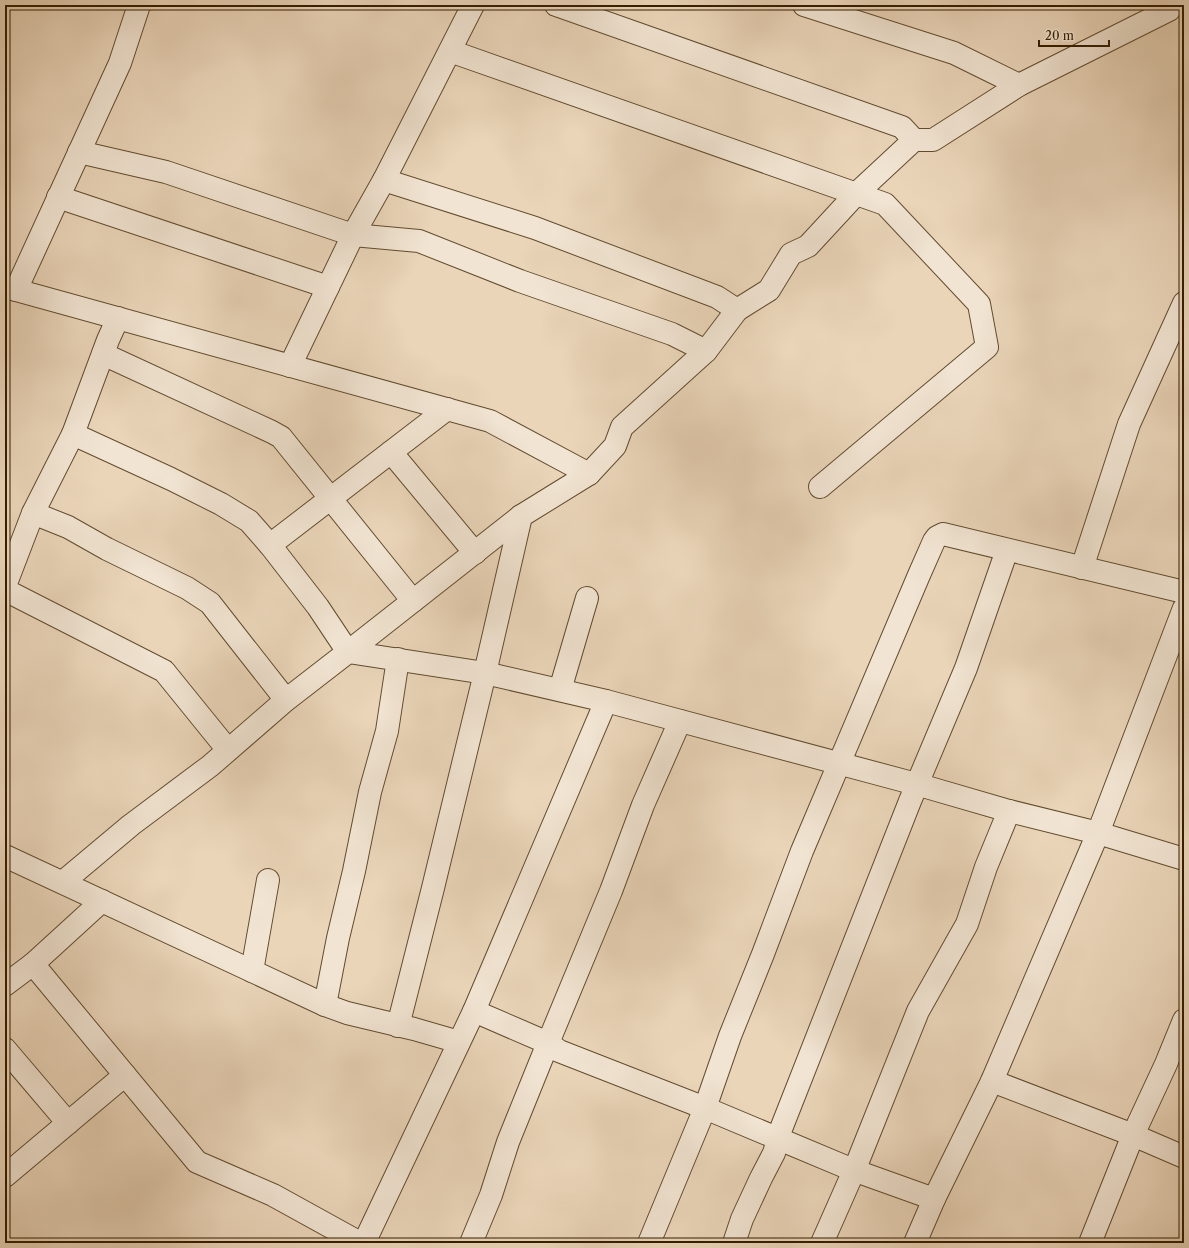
<svg xmlns="http://www.w3.org/2000/svg" width="1189" height="1248" font-family="'Libre Caslon Text',serif">
<style>
.lines{fill:none;stroke-linecap:round;stroke-linejoin:round}
.minor-casing{stroke:#624c2e;stroke-width:24}
.minor{stroke:#f1e4d2;stroke-width:22}
</style>
<rect width="100%" height="100%" fill="#ead5b9"/>
<filter id="stains"><feTurbulence type="fractalNoise" baseFrequency=".005" numOctaves="4"/><feColorMatrix values="0 0 0 0 .2 0 0 0 0 .09 0 0 0 0 .02 0 0 0 .5 -.17"/></filter>
<radialGradient id="worn" r=".72"><stop offset=".6" stop-color="#630" stop-opacity="0"/><stop offset="1" stop-color="#630" stop-opacity=".3"/></radialGradient>
<g class="lines">
<!-- minor casing -->
<g class="minor-casing">
<g id="minor">
<path d="M556 5 902 127 914 140H933L1019 85 1169 10"/>
<path d="M804 5 954 53 1019 85"/>
<path d="M450 51 885 204 979 304 987 347 820 487"/>
<path d="M79 152 166 172 353 235 419 241 520 281 672 334 706 351"/>
<path d="M384 180 535 228 717 297 737 310"/>
<path d="M58 197 328 287"/>
<path d="M5 287 490 421 589 474 521 516 348 652 485 673 606 701 916 784 1009 811 1098 833 1184 859"/>
<path d="M16 290 120 63 139 5"/>
<path d="M103 354 272 432 281 437 413 601"/>
<path d="M290 366 353 235 384 180 473 5"/>
<path d="M73 434 108 340 118 318"/>
<path d="M391 452 475 553"/>
<path d="M589 474 615 446 622 427 706 351 737 310 769 290 791 254 808 246 857 193 914 140"/>
<path d="M270 545 447 409"/>
<path d="M1082 568 1129 424 1184 303"/>
<path d="M5 586 33 513"/>
<path d="M5 590 164 671 228 750"/>
<path d="M560 690 587 598"/>
<path d="M680 721 643 805 611 891 548 1043 559 1051 705 1108 853 1170 934 1199"/>
<path d="M5 856 325 1005 347 1013 414 1029 459 1042"/>
<path d="M63 882 131 825 210 766 286 700 348 652 318 607 270 545 249 521 221 504 171 479 73 434 33 513 68 527 107 549 187 588 210 603 286 700"/>
<path d="M33 964 197 1162 273 1195 360 1243"/>
<path d="M252 971 268 880"/>
<path d="M5 985 33 964 102 901"/>
<path d="M325 1005 338 938 354 871 370 792 387 731 398 659"/>
<path d="M398 1026 433 888 485 673 521 516"/>
<path d="M5 1049 68 1123"/>
<path d="M992 1081 1133 1135 1184 1157"/>
<path d="M5 1176 125 1075"/>
<path d="M364 1243 474 1011 606 701"/>
<path d="M471 1243 491 1195 508 1142 548 1043 474 1011"/>
<path d="M649 1243 705 1108 730 1036 763 954 802 851 919 575 934 541 937 537 943 534 1184 592"/>
<path d="M734 1243 742 1219 761 1178 774 1153 781 1129 910 801 966 668 1007 550"/>
<path d="M822 1243 856 1166 918 1011 967 924 986 867 1009 811"/>
<path d="M915 1243 934 1199 992 1081 1098 833 1184 608"/>
<path d="M1090 1243 1133 1135 1166 1064 1184 1020"/>
</g>
</g>
<!-- minor -->
<use href="#minor" class="minor"/>
</g>
<!-- margin -->
<rect width="1189" height="1248" fill="none" stroke="#ead5b9" stroke-width="20"/>
<rect x="6" y="6" width="1177" height="1236" fill="none" stroke="#341e00" stroke-width="2"/>
<rect x="10" y="10" width="1169" height="1228" fill="none" stroke="#341e00"/>
<!-- scale -->
<path d="M1039 40v6h70v-6" fill="none" stroke="#341e00" stroke-width="2"/>
<text x="1045" y="40" font-size="12" fill="#341e00" stroke="#f1e4d2" stroke-width="3" paint-order="stroke">20 m</text>
<rect width="100%" height="100%" filter="url(#stains)"/>
<rect width="100%" height="100%" fill="url(#worn)"/>
</svg>
